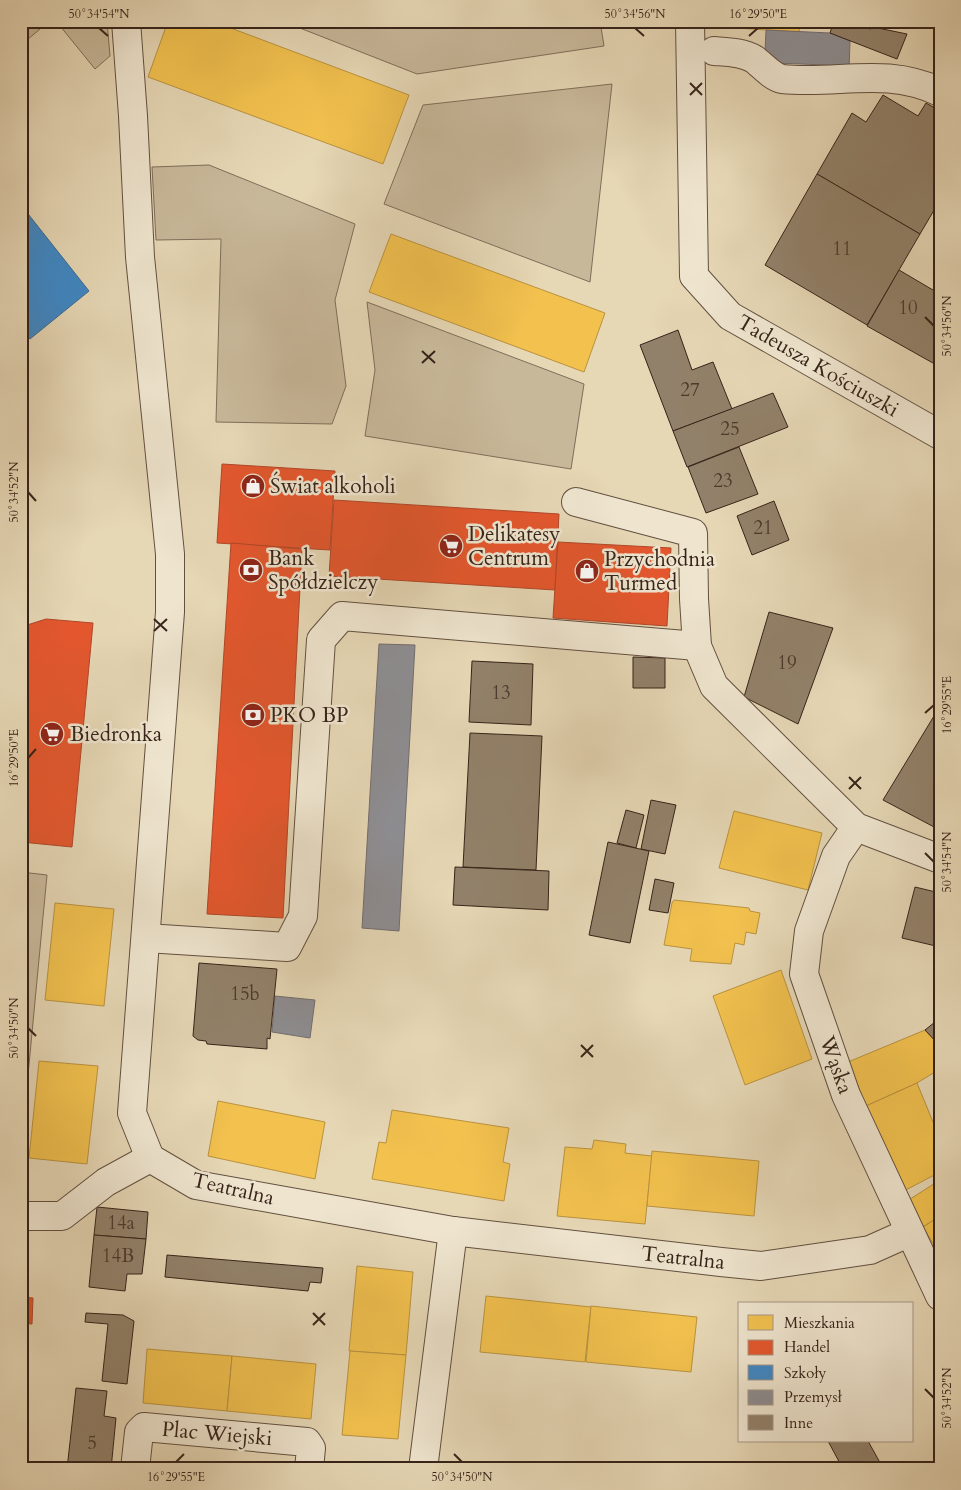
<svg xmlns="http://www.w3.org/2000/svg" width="961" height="1490" font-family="Cardo,serif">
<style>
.green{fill:#c8b89a;stroke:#7f6e5a}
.homes{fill:#f2c14e;stroke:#ba923e}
.shops{fill:#e4572e;stroke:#b04728}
.schools{fill:#3f88c5;stroke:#3c6a91}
.industry{fill:#8d8d92;stroke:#736d6e}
.building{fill:#92816a;stroke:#362319}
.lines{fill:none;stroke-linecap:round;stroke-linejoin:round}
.minor-casing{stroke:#625040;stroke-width:30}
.minor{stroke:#efe5cf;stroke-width:28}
.ticks{fill:none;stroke:#362319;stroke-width:2}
.labels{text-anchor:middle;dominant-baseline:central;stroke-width:5;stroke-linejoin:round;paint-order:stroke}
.number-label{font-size:19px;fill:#4d3a2d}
.street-label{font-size:21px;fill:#362319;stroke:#efe5cf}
.poi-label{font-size:21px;fill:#362319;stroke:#efe5cf;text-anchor:start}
.neatline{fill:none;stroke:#362319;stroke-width:2}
.ticks-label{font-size:12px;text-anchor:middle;fill:#362319}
</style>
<rect width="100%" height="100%" fill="#e6d7b5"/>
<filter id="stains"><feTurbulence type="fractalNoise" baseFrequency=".004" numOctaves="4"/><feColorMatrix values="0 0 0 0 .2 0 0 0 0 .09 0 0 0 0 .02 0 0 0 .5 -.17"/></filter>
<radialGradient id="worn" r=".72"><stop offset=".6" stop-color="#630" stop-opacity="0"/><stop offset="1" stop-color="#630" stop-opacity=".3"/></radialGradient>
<!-- green -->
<g class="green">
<path d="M21 21H44L46 24 21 45Z"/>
<path d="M56 21H107L110 56 95 69Z"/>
<path d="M282 21H600L604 46 417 74Z"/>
<path d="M612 84 590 282 384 204 423 105Z"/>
<path d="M209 165 355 224 335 300 346 386 332 424 216 422 221 239 156 240 152 167Z"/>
<path d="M367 302 584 384 571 469 365 436 375 370Z"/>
<path d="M21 872 47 875 21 1149Z"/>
</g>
<!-- homes -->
<g class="homes">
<path d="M168 21H212L409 95 383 164 148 77Z"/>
<path d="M720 21H800L799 32 720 27Z"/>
<path d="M391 234 605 313 584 372 369 292Z"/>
<path d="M734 811 822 833 808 890 719 868Z"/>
<path d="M674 900 749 908 750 911 760 913 756 934 746 932 744 945 735 943 731 964 690 961 692 949 664 945 672 903Z"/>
<path d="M55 903 114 909 104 1006 45 1000Z"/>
<path d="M781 970 812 1059 745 1085 713 996Z"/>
<path d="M925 1030 940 1046V1069L917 1083 866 1106 848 1062Z"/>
<path d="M39 1061 98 1066 87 1164 29 1158Z"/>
<path d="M917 1083 940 1139V1172L902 1192 866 1106Z"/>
<path d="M218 1101 325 1122 315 1179 208 1156Z"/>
<path d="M392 1110 509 1128 503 1162 510 1164 504 1201 372 1179 379 1142 386 1143Z"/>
<path d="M594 1140 626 1144 625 1153 652 1156 645 1224 557 1216 565 1147 592 1149Z"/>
<path d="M652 1151 759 1161 754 1216 647 1206Z"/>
<path d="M940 1180V1216L923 1227 907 1201Z"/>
<path d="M940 1216V1255L923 1227Z"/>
<path d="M357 1266 413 1272 406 1355 349 1351Z"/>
<path d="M486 1296 591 1307 585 1362 480 1352Z"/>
<path d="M591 1306 697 1317 691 1372 586 1362Z"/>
<path d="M147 1349 232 1356 227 1411 143 1403Z"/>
<path d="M350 1351 406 1355 398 1439 342 1435Z"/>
<path d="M232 1356 316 1364 311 1419 227 1411Z"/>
</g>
<!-- shops -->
<g class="shops">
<path d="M222 464 335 471 330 550 217 543Z"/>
<path d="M334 500 559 514 555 590 329 576Z"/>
<path d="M558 542 671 548 667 626 553 618Z"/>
<path d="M231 543 302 549 283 918 207 914Z"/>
<path d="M46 619 93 623 72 847 21 842V627Z"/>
<path d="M21 1297 33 1298 32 1324 21 1323Z"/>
</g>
<!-- schools -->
<path class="schools" d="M21 205 89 291 30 339 21 328Z"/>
<!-- industry -->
<g class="industry">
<path d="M766 30 830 33 850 41 849 70 826 68V65L775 63 765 52Z"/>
<path d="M379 644 415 645 399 931 362 928Z"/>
<path d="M275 996 315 1000 310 1038 272 1032Z"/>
</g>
<!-- building -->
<g class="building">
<path d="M834 21 871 29 873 27 907 34 897 59 830 33Z"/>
<path d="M883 95 918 116 926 103 940 111V200L920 234 817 174 852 113 866 122Z"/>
<path d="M817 174 920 234 867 325 765 265Z"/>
<path d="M899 270 933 290 937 283 940 284V367L867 326Z"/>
<path d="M678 330 692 370 713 362 732 409 673 431 640 345Z"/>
<path d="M773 393 788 427 687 467 673 431Z"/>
<path d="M739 447 758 494 706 513 688 467Z"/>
<path d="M774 501 789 540 752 555 737 516Z"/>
<path d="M769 612 833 628 798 724 744 697Z"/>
<path d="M633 657 665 658V688H633Z"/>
<path d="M472 661 533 664 531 725 469 722Z"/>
<path d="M934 716 940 720V821L936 828 883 800Z"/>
<path d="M470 733 542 736 536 870 463 867Z"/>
<path d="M651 800 676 805 665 854 641 849Z"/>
<path d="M626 810 644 815 636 848 617 843Z"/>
<path d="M608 842 649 851 630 943 589 935Z"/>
<path d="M455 867 549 871 548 910 453 905Z"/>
<path d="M655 879 674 883 668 913 649 910Z"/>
<path d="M915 887 940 893V947L902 938Z"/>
<path d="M199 963 277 969 270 1039 267 1038V1049L207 1044 206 1041 198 1040 193 1036Z"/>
<path d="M940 1018V1046L925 1030Z"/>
<path d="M97 1207 148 1212 146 1239 94 1235Z"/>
<path d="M94 1235 146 1239 142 1274H127L125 1291 89 1287Z"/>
<path d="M167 1255 323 1268 321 1283 310 1282 308 1291 165 1277Z"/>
<path d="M86 1313 123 1315 134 1321 127 1384 102 1381 108 1324 85 1322Z"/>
<path d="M76 1388 107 1391 104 1416 116 1418 111 1469H67Z"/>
<path d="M828 1441H868L883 1468 896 1462 899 1469H843Z"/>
</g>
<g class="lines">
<!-- minor casing -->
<g class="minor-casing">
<g id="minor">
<path d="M126 21 133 116 140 257 170 554V612L132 1113 150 1158 196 1185 453 1231 721 1262 761 1266 870 1250 908 1233"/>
<path d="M690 21 694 276 730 316 940 435"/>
<path d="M714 51C727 52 742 52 754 59 762 65 772 77 782 79 838 85 885 66 940 92"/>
<path d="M576 502 693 533 694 599 697 646 714 686 856 827 940 859"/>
<path d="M856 827 836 856 809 931 804 974 846 1095 940 1296"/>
<path d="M146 938 287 947 303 916 321 640 342 616 697 646"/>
<path d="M21 1216H62L106 1182 150 1158"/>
<path d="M135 1469 139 1432 144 1427 307 1442 311 1448 309 1469"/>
<path d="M423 1469 453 1231"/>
</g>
</g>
<!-- minor -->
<use href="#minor" class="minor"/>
</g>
<!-- ticks -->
<path class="ticks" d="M99 28 108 36M635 28 644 36M749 36 758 28M690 83 702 95M690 95 702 83M925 317 934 326M422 351 435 363M422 363 435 351M28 492 36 501M154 619 167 631M154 631 167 619M925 713 934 705M28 758 36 749M849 777 861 789M849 789 861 777M925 853 934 862M28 1028 36 1036M581 1045 593 1057M581 1057 593 1045M313 1313 325 1325M313 1325 325 1313M925 1389 934 1398M454 1454 462 1462M176 1462 184 1454"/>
<!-- icons -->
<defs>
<g id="shop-disc" transform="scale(1.25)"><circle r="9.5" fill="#8f2418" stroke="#efe5cf"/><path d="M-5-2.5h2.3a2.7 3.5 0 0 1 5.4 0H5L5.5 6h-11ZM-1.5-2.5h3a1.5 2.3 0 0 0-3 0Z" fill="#fff"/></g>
<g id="supermarket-disc" transform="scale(1.25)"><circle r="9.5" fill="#8f2418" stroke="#efe5cf"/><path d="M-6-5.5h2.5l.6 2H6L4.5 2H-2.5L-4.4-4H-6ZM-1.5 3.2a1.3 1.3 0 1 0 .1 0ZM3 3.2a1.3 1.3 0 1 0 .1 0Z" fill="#fff"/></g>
<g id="bank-disc" transform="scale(1.25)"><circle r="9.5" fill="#8f2418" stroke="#efe5cf"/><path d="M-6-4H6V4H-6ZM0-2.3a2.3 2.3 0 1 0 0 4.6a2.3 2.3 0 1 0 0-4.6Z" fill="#fff"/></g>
</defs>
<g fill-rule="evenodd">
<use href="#shop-disc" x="253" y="486"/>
<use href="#supermarket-disc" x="451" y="546"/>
<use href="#bank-disc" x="251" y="570"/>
<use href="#shop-disc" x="587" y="571"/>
<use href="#bank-disc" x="253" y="715"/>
<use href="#supermarket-disc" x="52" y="734"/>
</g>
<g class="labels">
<!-- number labels -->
<g class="number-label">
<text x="842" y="249">11</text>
<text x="908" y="308">10</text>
<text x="690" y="390">27</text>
<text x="730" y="429">25</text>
<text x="723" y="481">23</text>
<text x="763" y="528">21</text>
<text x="787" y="663">19</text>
<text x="501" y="693">13</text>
<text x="245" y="994">15b</text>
<text x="121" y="1223">14a</text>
<text x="118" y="1256">14B</text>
<text x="92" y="1443">5</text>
</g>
<!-- street labels -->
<g class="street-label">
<text transform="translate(818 366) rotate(30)">Tadeusza Kościuszki</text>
<text transform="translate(836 1065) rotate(70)">Wąska</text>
<text transform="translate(233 1189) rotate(13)">Teatralna</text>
<text transform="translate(683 1258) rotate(6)">Teatralna</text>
<text transform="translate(217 1434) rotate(5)">Plac Wiejski</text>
</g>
<!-- poi labels -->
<g class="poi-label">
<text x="270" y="486">Świat alkoholi</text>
<text x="468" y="534">Delikatesy<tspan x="468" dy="24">Centrum</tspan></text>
<text x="268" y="558">Bank<tspan x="268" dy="24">Spółdzielczy</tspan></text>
<text x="604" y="559">Przychodnia<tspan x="604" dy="24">Turmed</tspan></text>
<text x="270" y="715">PKO BP</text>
<text x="70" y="734">Biedronka</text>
</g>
</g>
<!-- margin -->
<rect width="961" height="1490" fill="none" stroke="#e6d7b5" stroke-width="55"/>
<!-- legend -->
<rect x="738" y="1302" width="175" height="140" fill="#efe5cf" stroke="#a59786"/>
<rect x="748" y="1315" width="25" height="15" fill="#f2c14e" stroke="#a59786"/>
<text x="784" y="1328" font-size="15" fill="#362319">Mieszkania</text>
<rect x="748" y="1340" width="25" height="15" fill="#e4572e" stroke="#a59786"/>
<text x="784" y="1352" font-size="15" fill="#362319">Handel</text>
<rect x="748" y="1365" width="25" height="15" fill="#3f88c5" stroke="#a59786"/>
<text x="784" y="1378" font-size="15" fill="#362319">Szkoły</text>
<rect x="748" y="1390" width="25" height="15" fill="#8d8d92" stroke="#a59786"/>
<text x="784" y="1402" font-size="15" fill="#362319">Przemysł</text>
<rect x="748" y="1415" width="25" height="15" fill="#92816a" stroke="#a59786"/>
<text x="784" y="1428" font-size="15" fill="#362319">Inne</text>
<rect x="28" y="28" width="906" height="1434" class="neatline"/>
<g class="ticks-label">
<text x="99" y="18">50°34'54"N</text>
<text x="635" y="18">50°34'56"N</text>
<text x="758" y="18">16°29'50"E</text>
<text transform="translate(947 326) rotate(-90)" y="4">50°34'56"N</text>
<text transform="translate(14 492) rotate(-90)" y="4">50°34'52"N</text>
<text transform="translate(947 705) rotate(-90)" y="4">16°29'55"E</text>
<text transform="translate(14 758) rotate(-90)" y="4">16°29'50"E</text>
<text transform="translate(947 862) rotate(-90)" y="4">50°34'54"N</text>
<text transform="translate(14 1028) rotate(-90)" y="4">50°34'50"N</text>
<text transform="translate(947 1398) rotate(-90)" y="4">50°34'52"N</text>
<text x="176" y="1481">16°29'55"E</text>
<text x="462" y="1481">50°34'50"N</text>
</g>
<rect width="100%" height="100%" filter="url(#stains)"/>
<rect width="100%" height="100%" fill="url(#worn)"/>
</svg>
